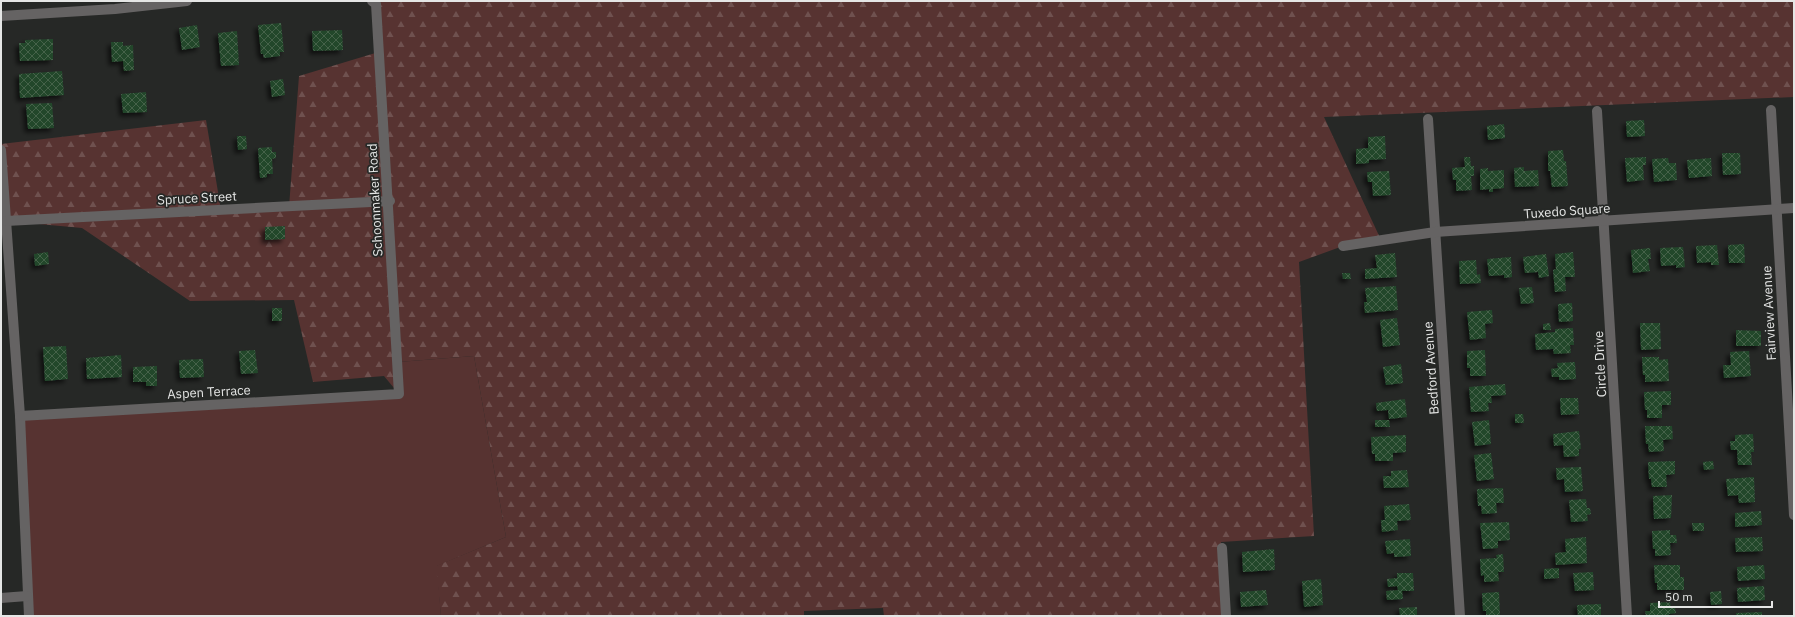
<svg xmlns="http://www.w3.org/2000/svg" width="1795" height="617" font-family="'IBM Plex Sans',sans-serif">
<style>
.green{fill:#573331}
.forest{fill:url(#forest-firs)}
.building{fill:url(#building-cross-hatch);filter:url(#shadow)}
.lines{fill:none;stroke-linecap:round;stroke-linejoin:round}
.street{stroke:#656363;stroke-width:10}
.labels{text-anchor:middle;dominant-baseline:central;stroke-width:3.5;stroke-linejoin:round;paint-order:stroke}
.street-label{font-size:13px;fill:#e5e6e5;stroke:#262826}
</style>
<defs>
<pattern id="forest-firs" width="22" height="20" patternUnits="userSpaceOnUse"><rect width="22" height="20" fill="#573331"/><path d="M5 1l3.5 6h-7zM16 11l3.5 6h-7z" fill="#6f514f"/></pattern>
<pattern id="building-cross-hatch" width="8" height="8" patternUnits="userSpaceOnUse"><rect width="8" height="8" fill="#24472c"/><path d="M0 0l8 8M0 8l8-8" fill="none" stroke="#44624a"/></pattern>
<filter id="shadow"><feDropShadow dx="-3.5" dy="3.5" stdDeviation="2" flood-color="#0009"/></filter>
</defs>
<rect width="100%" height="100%" fill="#262826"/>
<!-- green -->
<path class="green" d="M474 356 506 537 437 566 441 616H30L20 416 399 394 398 362Z"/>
<!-- forest -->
<path class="forest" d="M372 1H1794V97L1324 117 1381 240 1343 246 1299 262 1314 536 1221 542 1226 616H884L883 608 804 611V616H441L436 566 506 537 474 356 398 362 399 394 384 376 313 382 294 300 190 301 82 228 6 221 1 144 206 120 221 210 289 207 299 76 382 51Z"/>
<!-- building -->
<g class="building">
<path d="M281 23 284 52H280V56L264 58 263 54H261L258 25Z"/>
<path d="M197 25 200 47 182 50 179 28Z"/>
<path d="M342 30 343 50 313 51 312 31Z"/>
<path d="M237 31 239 65 221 66 218 33Z"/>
<path d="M53 39V60L20 61 19 43H25V40Z"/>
<path d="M111 42H123V46L133 45 134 70 124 71 123 61 112 62Z"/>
<path d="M62 71 64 95 20 98 19 74Z"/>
<path d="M283 79 285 95 272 97 270 81Z"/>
<path d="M146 92 147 112 123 113 121 94Z"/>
<path d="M52 103 54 128 28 129 26 104Z"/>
<path d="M1644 120 1645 136 1627 137 1626 121Z"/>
<path d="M1504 124 1505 138 1488 140 1487 126Z"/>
<path d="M237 136H246L247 149 238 150Z"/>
<path d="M1385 136 1386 159 1369 160V163L1356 164V149L1368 148V137Z"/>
<path d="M272 147V152H276V158L272 159 273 174H267V177L260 178 258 148Z"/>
<path d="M1563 150 1564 161H1566L1568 186 1552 187 1550 171H1548V151Z"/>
<path d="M1722 153H1740L1741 174 1723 175Z"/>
<path d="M1464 157H1470L1471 166H1474V176H1471L1472 190 1456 191V180H1453L1452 168 1465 167Z"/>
<path d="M1646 157V165H1643L1644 180 1627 182 1625 158Z"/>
<path d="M1668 158 1669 163H1676L1677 180 1654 182 1652 159Z"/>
<path d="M1711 158 1712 176 1689 178 1687 160Z"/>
<path d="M1524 167V171L1538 170 1539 186 1515 187 1514 168Z"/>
<path d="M1488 168V171L1504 170V188L1493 189V192H1489V189L1480 190V169Z"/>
<path d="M1389 171 1391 195 1373 196 1372 182H1368L1367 172Z"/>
<path d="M285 226V239L265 240V227Z"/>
<path d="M1744 244 1745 263H1729L1728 245Z"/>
<path d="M1717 245 1719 265H1711V262L1697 263 1696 246Z"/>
<path d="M1683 247 1685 267 1676 268V265L1661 266 1660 248Z"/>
<path d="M1650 248 1651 259H1648L1650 271 1633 273 1631 250Z"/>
<path d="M48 252 49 264 35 266 34 254Z"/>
<path d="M1573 252 1575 277H1565L1566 291 1555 292 1553 270 1556 269 1555 254Z"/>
<path d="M1395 253 1397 277 1365 279V269L1377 268 1375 255Z"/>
<path d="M1546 254 1549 276 1539 278 1538 272 1525 273 1523 257Z"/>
<path d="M1511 257 1512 277 1504 278V275L1489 276 1487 259Z"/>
<path d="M1476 260 1477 275 1480 274 1481 283 1460 284 1459 261Z"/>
<path d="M1342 273H1350L1351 279H1343Z"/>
<path d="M1396 286 1398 310 1365 313 1364 302H1367L1365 288Z"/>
<path d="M1532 287 1534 303 1521 304 1519 288Z"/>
<path d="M1572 303 1573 321 1559 322 1558 304Z"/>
<rect x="272" y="308" width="10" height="13"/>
<path d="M1492 310 1493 323 1485 324 1486 338 1470 340 1467 312Z"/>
<path d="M1397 318 1400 345 1383 347 1380 320Z"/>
<path d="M1550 323 1551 330H1543V324Z"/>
<path d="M1640 323H1660L1661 349 1641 350Z"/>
<path d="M1573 328 1574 345H1570L1571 353 1554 354 1553 349 1536 350 1535 334 1555 332V329Z"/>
<path d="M1736 330 1761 331V346H1736Z"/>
<path d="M66 346 68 379 45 381 43 347Z"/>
<path d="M255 350 258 373 241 374 239 351Z"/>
<path d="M1485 350 1486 376H1470V368H1467V351Z"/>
<path d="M1749 351 1751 376 1724 378 1723 365H1731L1730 352Z"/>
<path d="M121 355 122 377 87 379 86 358Z"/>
<path d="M1642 357H1659V360L1668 359 1669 381 1645 382V375H1643Z"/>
<path d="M203 359 204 377 180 378 179 360Z"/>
<path d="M1575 362 1576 379 1559 380V377H1552L1551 369 1558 368 1557 363Z"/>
<path d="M1401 364 1403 383 1386 385 1383 367Z"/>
<path d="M157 366V386H146V382H133V367Z"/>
<path d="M1505 384 1506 395 1491 396 1492 403H1488L1489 411 1471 412 1469 387Z"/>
<path d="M1671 391V405H1662V418H1647V410H1645L1644 392Z"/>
<path d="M1560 398H1578L1579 414 1561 415Z"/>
<path d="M1405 399 1407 417 1389 419 1388 410 1377 411 1376 403Z"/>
<path d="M1515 414H1523L1524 423H1515Z"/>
<path d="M1375 420H1389L1390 427H1375Z"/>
<path d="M1489 420 1491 444 1475 446 1472 422Z"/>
<path d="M1645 426H1672L1673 439 1663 440 1664 451 1649 452 1648 444H1646Z"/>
<path d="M1579 431 1581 449H1579V456L1564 457 1563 445 1554 446 1553 434Z"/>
<path d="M1753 434 1754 452H1751L1752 465H1738L1737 450H1731L1730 441H1735V435Z"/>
<path d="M1406 435V452L1393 453V461H1375V454H1372L1371 437Z"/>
<path d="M1491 453 1494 479 1477 481 1474 455Z"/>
<path d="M1675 461V474L1666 475 1667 487H1652L1651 479H1649L1648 462Z"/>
<path d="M1713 461 1714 469 1704 470 1703 462Z"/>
<path d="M1581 467 1583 491 1565 492 1564 479 1557 480 1556 468Z"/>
<path d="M1407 470 1409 487 1384 488 1383 476H1391V471Z"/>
<path d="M1754 477 1755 502 1739 503 1738 495 1728 496 1726 479Z"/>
<path d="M1503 488 1504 503H1496L1497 513 1482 514 1481 506H1478L1477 489Z"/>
<path d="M1672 495 1671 518 1654 519 1653 496Z"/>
<path d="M1586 499 1587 508H1590L1591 514 1587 515 1588 521 1571 522 1569 500Z"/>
<path d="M1409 504 1411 520 1397 521 1398 530 1382 532 1381 520H1385L1384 506Z"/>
<path d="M1761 511 1762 525 1735 527V513Z"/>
<path d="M1509 522 1510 540 1498 541V548L1483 549 1480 523Z"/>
<path d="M1692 523H1704V531H1693Z"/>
<path d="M1670 530V535H1676L1677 543H1670L1671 555 1655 556V549H1653L1652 531Z"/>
<path d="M1586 537 1587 563 1556 565 1555 553 1566 552 1565 539Z"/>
<path d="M1762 537 1763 551 1736 552 1735 538Z"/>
<path d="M1410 539 1411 556 1394 557V553L1387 554 1385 541Z"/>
<path d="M1274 549 1275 570 1243 572 1242 552Z"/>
<path d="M1503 554 1504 572H1498L1499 581 1484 582V575L1481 576 1480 559 1497 558 1496 555Z"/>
<path d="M1654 565H1680V577H1684V590H1657V583H1655Z"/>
<path d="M1764 565 1765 579 1738 581 1737 567Z"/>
<path d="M1559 568V578L1544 579V569Z"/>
<path d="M1593 572 1594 590 1575 591 1573 573Z"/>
<path d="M1397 573H1413L1414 591H1402L1403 599 1387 600 1386 591 1398 590 1397 586 1388 587 1387 579 1397 578Z"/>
<path d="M1321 579 1323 605 1304 607 1302 581Z"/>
<path d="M1764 586 1765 600 1738 602 1737 588Z"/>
<path d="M1266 590 1268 605 1241 607 1240 592Z"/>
<path d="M1721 591 1722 604 1711 605 1710 592Z"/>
<path d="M1499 592 1500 616H1486V611H1483L1482 593Z"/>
<path d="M1670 602 1671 608H1675L1676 613 1669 614V616H1646L1645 611H1650V603Z"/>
<path d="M1601 604V616H1578L1577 605Z"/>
<path d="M1417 607V616H1400L1399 608Z"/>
<path d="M1762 612V616H1736V613Z"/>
</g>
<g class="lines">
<!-- street -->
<g class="street">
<path d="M1 16 115 9 187 1"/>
<path d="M1771 110 1794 515"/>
<path d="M1597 111 1627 616"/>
<path d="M1428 119 1460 616"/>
<path d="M1 150 20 416 29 616"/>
<path d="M6 221 390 201"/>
<path d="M1343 246 1435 232 1794 208"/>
<path d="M20 416 399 394 376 4 372 1"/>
<path d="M1222 548 1226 616"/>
<path d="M1 598 27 596"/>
</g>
</g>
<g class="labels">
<!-- street labels -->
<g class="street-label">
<text transform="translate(197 198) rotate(-3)">Spruce Street</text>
<text transform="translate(375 200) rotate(-93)">Schoonmaker Road</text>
<text transform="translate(1567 211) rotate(-4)">Tuxedo Square</text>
<text transform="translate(1769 313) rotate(-93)">Fairview Avenue</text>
<text transform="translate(1600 364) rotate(-93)">Circle Drive</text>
<text transform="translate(1431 368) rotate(-94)">Bedford Avenue</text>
<text transform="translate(209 392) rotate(-3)">Aspen Terrace</text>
</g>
</g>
<!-- border -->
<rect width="1795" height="617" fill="none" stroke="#e5e6e5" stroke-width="4"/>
<!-- scale -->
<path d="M1659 601v6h113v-6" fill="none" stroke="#e5e6e5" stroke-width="2"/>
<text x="1665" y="601" font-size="12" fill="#e5e6e5" stroke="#262826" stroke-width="3" paint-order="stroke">50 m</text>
</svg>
